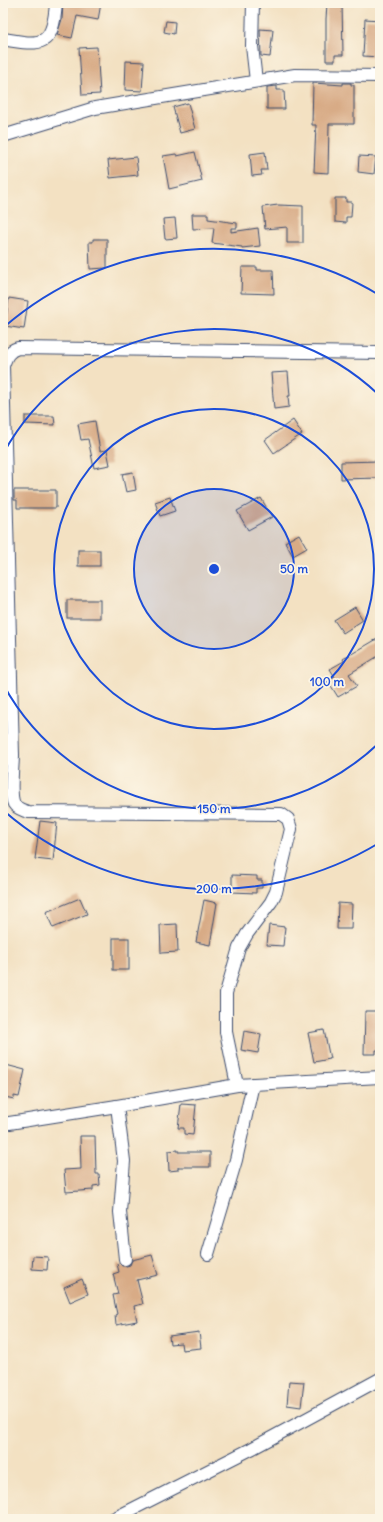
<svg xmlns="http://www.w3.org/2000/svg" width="383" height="1522" font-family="Delius,sans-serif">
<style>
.building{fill:#d8ab86}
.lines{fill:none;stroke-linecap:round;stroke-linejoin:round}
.minor-casing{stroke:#3b4a6d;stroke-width:14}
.minor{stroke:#fff;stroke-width:12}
.ring{fill:none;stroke:#1d4ed8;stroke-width:2}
.centre{fill:#1d4ed8;stroke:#fcf5e5;stroke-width:2}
.ring-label{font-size:12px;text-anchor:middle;font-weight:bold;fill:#1d4ed8;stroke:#fcf5e5;stroke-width:3.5;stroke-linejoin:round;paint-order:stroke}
</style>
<rect width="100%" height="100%" fill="#fcf5e5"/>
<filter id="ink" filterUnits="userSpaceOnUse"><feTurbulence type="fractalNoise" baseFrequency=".025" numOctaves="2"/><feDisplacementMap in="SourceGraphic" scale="8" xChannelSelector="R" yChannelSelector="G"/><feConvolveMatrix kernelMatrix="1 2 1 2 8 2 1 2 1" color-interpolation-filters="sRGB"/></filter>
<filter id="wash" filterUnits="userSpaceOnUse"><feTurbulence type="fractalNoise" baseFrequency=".012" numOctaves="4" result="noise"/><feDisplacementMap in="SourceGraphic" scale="16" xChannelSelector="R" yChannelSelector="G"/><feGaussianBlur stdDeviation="0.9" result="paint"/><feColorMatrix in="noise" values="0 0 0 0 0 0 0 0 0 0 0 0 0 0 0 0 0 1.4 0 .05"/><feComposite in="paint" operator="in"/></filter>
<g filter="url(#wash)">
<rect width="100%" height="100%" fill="#f3e1c2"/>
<g id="blocks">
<!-- building -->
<g class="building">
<path d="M63 3H101L98 20 77 16 72 38 57 35 62 19Z"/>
<path d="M327 3H342L343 55H335V61H326V19Z"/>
<path d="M365 19 380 20 379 57 363 56Z"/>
<path d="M166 21 175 22 174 34 164 32Z"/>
<path d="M260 29 273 30 270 57 261 56Z"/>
<path d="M97 47 100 94 82 95 79 48Z"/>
<path d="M126 61 144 62 142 91 125 90Z"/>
<path d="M313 83 343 85V83H351V85H354V124H329L328 173 314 172 316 125H312Z"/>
<path d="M277 86V90H284L285 109H267V87Z"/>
<path d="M188 103 195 129 180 133 173 107Z"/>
<path d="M195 152 202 181 169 189 163 156 176 154 177 156Z"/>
<path d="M265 152 267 170H261L262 175 252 176 250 154Z"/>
<path d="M359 156 376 157 374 174 358 172Z"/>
<path d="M136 157 138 175 110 178 108 160Z"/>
<path d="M335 198H346V202H352L351 217H346V223L335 222Z"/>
<path d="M278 205 303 206V243H287V227L265 229 263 207Z"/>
<path d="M192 214H208V219L237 223V228H231V232L258 228 260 246 242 248V247L212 243 214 228 193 229Z"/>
<path d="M175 218 177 238 165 239 163 219Z"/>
<path d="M93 239H107V268L90 269 89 242H93Z"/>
<path d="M242 267H257V270H273L274 294 241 293Z"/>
<path d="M9 298 28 301 24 329 5 326Z"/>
<path d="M288 372 290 396H288L289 407 274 409 271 373Z"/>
<path d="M25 416H54L55 425 25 424Z"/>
<path d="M293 420 302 434 274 453 265 440Z"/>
<path d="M95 421 100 451 107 450 110 465 94 468 88 439 81 440 78 424Z"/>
<path d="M380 461V478L341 479V462Z"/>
<path d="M133 472 136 490 126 492 122 474Z"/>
<path d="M14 490H56V508H17V500H14Z"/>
<path d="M170 497 175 511 160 516 155 502Z"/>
<path d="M261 498 272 517 248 530 237 511Z"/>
<path d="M299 534 307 548 293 556 285 542Z"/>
<rect x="78" y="550" width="22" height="16"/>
<rect x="67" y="600" width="33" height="18"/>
<path d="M355 607 363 620 343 633 334 620Z"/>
<path d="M377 639 380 644V655L349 674 357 686 338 697 328 681 335 677 330 669 344 661 343 659Z"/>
<path d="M40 821 57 823 53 861 35 859Z"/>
<path d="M232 875 257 876V880H262V888H256V893L232 892Z"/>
<path d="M80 898 87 914 53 928 46 912Z"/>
<path d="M204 900 217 903 210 945 196 942Z"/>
<path d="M338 903 352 904 351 929H337Z"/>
<path d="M177 924 178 952 161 953 160 925Z"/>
<path d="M269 925 285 927 283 946 267 945Z"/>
<rect x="113" y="938" width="16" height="32"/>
<path d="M365 1011H380V1050H376V1054H364Z"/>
<path d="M324 1030 330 1059 314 1062 308 1033Z"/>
<path d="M244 1031 261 1034 258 1053 241 1050Z"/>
<path d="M6 1065 25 1070 19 1097 14 1096V1099L5 1097 6 1094 3 1093V1077Z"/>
<path d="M181 1104 196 1105 193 1135 184 1134V1128H178Z"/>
<path d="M80 1136H95L96 1174H99L100 1185 93 1186V1190L66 1192 64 1170 81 1169Z"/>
<path d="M178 1150V1152H210V1167H178V1170L169 1171 168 1151Z"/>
<path d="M152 1255 158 1275 137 1280 143 1304 134 1306 137 1321 116 1325 115 1315 117 1314 113 1295 118 1294 113 1274 119 1272 117 1264 119 1263 122 1266H126L130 1265 132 1260Z"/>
<path d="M33 1256 48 1257 47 1270 32 1269Z"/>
<path d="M82 1279 88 1294 70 1302 64 1287Z"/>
<path d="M199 1332 201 1348 182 1350 181 1343 170 1344 169 1336Z"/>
<path d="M289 1381 304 1382 301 1407 287 1405Z"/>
</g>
</g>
</g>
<g filter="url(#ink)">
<use href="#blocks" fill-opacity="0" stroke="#3b4a6d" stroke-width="1"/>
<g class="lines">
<!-- minor casing -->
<g class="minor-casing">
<g id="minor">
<path d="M253 3 252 46 256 81"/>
<path d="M3 39C42 46 53 47 56 3"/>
<path d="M3 136 95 108 295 75 380 76"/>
<path d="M3 755H13L3 366C6 357 8 351 18 348L380 353"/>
<path d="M13 755C13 767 9 794 14 804 17 809 23 810 28 812L281 814 288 819 291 829 276 892 271 902 247 934 239 948 226 993V1032L237 1085"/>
<path d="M117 1106 124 1161 120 1212 125 1259"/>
<path d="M3 1124 117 1106 237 1085 380 1077"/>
<path d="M208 1254 236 1160 253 1084"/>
<path d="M113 1519 251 1449 380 1379"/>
</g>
</g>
<!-- minor -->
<use href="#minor" class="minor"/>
</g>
</g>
<!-- distance rings -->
<circle cx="214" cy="569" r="80" fill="#1d4ed8" fill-opacity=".12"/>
<g class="ring">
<circle cx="214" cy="569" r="80"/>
<circle cx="214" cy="569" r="160"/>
<path d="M379 743A240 240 0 0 1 3 684M3 454A240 240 0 0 1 379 395"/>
<path d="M379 843A320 320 0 0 1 4 811M4 327A320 320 0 0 1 379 295"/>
</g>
<circle cx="214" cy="569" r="6" class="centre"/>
<g class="ring-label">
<text x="294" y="573">50 m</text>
<text x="327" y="686">100 m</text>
<text x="214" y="813">150 m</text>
<text x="214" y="893">200 m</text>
</g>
<!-- margin -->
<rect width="383" height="1522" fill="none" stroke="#fcf5e5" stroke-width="16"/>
</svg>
